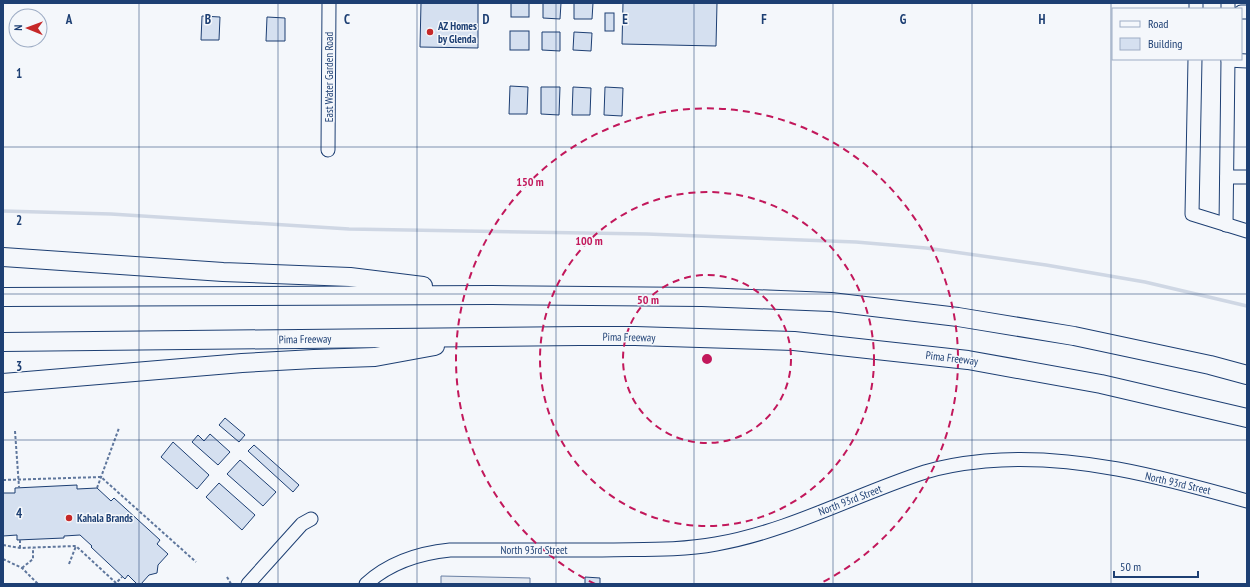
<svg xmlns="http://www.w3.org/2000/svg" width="1250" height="587" font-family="'PT Sans Narrow',sans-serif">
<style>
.parking{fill:#e3e8f0;stroke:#687fa3}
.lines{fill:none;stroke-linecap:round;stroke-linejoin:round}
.stream{stroke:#cfd7e4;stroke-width:3.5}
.building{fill:#d5e0f0;stroke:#1d3f73}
.minor-casing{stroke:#1d3f73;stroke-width:15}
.highway-casing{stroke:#1d3f73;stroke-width:20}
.path{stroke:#5e769c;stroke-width:2;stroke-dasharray:3 2;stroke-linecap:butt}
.minor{stroke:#f4f7fb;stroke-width:13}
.highway{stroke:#f4f7fb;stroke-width:18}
.grid{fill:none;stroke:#1d3f73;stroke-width:1;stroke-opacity:0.55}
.ring{fill:none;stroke:#c2185b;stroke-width:2;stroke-dasharray:7 5}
.poi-dot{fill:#c62828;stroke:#f4f7fb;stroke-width:1.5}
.labels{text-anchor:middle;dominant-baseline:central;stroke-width:3;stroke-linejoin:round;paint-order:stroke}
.poi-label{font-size:11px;font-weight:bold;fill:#1d3f73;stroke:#f4f7fb;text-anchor:start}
.street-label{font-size:11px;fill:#1d3f73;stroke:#f4f7fb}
.grid-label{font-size:13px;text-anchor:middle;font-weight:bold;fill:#1d3f73;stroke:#f4f7fb;stroke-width:3;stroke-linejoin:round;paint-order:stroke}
.centre{fill:#c2185b;stroke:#f4f7fb;stroke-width:2}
.ring-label{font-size:12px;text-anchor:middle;font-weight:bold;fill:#c2185b;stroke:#f4f7fb;stroke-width:3;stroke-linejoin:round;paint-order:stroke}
</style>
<rect width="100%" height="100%" fill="#f4f7fb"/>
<!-- parking -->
<path class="parking" d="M441 576 530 578V584H441Z"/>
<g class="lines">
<!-- stream -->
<path class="stream" d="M3 211 111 214 349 229 647 234 856 242 926 248 1046 265 1145 282 1247 306"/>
</g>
<!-- building -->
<g class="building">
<path d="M421 3H478V48L420 47Z"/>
<rect x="511" y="3" width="18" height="14"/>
<path d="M543 3H561L560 19 543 18Z"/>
<path d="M574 3H593L592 19H574Z"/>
<path d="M623 3H717L716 46 622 44Z"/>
<rect x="605" y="13" width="9" height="18"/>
<path d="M202 16 220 17 219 40H201Z"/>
<path d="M267 17 285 18V41H266Z"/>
<rect x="510" y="31" width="19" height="19"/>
<path d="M542 32H560V51L542 50Z"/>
<path d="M574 32 592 33 591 51 573 50Z"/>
<path d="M510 86 528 87 527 114H509Z"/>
<path d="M541 87H560L559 115 541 114Z"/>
<path d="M573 87 591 88 590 115H572Z"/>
<path d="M605 87 623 88 622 116 604 115Z"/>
<path d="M225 418 245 435 239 442 219 425Z"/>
<path d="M210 434 230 452 218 465 192 442 198 435 204 441Z"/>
<path d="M173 442 209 475 197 489 161 457Z"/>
<path d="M254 445 299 485 293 492 248 451Z"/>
<path d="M240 460 276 492 263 506 227 474Z"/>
<path d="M219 483 255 515 242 530 206 497Z"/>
<path d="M77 485V489L97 488 111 501 114 498 160 540 157 544 168 554 158 565 157 573 149 575 141 584H137L128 575 125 579 91 547 92 546 80 535 64 536V538L17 540V535L3 536V493H15V488Z"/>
<path d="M585 577 600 578V584H585Z"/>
</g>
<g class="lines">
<!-- minor casing -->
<g class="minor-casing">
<g id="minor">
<path d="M1196 9V3"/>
<path d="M1228 9V3"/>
<path d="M1241 12H1247"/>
<path d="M1195 59 1192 214 1247 231"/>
<path d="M1228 60 1247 61"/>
<path d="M328 150 329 3"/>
<path d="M1227 177H1247"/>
<path d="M1226 225 1228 59"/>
<path d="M248 584 302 524 311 519"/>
<path d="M366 584C389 563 420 553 450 550 501 550 551 550 602 550 640 549 678 551 716 544 790 531 854 495 925 472 944 466 965 463 985 461 1074 453 1162 477 1247 501"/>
</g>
</g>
<!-- highway casing -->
<g class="highway-casing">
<g id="highway">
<path d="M3 257 223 272 350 277 423 286"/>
<path d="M3 297 492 295 702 297 831 302 958 317 1074 336 1210 365 1247 375"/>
<path d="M3 342 580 336H635L794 341 968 360 1101 384 1247 418"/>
<path d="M3 383 242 363 314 359 375 357 435 346"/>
</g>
</g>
<!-- path -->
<g class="path">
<path d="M15 431 19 487"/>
<path d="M3 480 101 477 196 562"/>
<path d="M97 488 119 428"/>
<path d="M20 540V548"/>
<path d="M3 545 20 548 76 546 116 583 122 577"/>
<path d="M3 559 22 568 38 584"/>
<path d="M69 564 76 546"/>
<path d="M22 568 33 559V548"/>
<path d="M227 577 231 584"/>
</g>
<!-- minor -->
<use href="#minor" class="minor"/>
<!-- highway -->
<use href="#highway" class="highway"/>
</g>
<!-- grid -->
<path class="grid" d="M139 3V584M278 3V584M417 3V584M556 3V584M694 3V584M833 3V584M972 3V584M1111 3V584M3 147H1247M3 294H1247M3 440H1247"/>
<!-- distance rings -->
<g class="ring">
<circle cx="707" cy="359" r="84"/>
<circle cx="707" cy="359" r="167"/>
<path d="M595 584A251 251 0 1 1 819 584"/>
</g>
<!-- markers -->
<g class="poi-dot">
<circle cx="430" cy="32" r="4"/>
<circle cx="69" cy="518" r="4"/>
</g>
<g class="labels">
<!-- poi labels -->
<g class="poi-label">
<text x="438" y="26">AZ Homes<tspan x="438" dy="13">by Glenda</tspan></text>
<text x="77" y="518">Kahala Brands</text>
</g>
<!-- street labels -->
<g class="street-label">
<text transform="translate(329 77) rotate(-90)">East Water Garden Road</text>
<text transform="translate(629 337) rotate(1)">Pima Freeway</text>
<text transform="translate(305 339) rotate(-1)">Pima Freeway</text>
<text transform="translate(952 358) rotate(7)">Pima Freeway</text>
<text transform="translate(1178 483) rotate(13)">North 93rd Street</text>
<text transform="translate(850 500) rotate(-21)">North 93rd Street</text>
<text x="534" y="550">North 93rd Street</text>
</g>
</g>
<g class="grid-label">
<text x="69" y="24">A</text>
<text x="208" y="24">B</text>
<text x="347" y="24">C</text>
<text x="486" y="24">D</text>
<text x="625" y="24">E</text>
<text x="764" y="24">F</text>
<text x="903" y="24">G</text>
<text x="1042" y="24">H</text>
<text x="19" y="78">1</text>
<text x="19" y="225">2</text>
<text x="19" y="371">3</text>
<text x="19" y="518">4</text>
</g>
<circle cx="707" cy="359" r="6" class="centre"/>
<g class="ring-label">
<text x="530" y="186">150 m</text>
<text x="589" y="245">100 m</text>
<text x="648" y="304">50 m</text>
</g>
<!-- border -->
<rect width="1250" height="587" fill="none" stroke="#1d3f73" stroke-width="8"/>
<!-- legend -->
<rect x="1112" y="8" width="130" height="52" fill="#f4f7fb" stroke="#9eadc5"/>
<rect x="1120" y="21" width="20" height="6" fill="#f4f7fb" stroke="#9eadc5"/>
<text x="1148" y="28" font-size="12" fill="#1d3f73">Road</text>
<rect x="1120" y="38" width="20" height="12" fill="#d5e0f0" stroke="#9eadc5"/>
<text x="1148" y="48" font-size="12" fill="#1d3f73">Building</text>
<!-- north arrow -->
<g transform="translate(28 28) rotate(271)"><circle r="19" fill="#f4f7fb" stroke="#9eadc5"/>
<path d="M0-3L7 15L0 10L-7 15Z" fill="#c62828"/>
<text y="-6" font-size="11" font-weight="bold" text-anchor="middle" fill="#1d3f73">N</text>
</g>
<!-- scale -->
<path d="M1114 571v6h84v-6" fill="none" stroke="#1d3f73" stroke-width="2"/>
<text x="1120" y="571" font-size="12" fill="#1d3f73" stroke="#f4f7fb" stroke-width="3" paint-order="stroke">50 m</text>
</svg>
